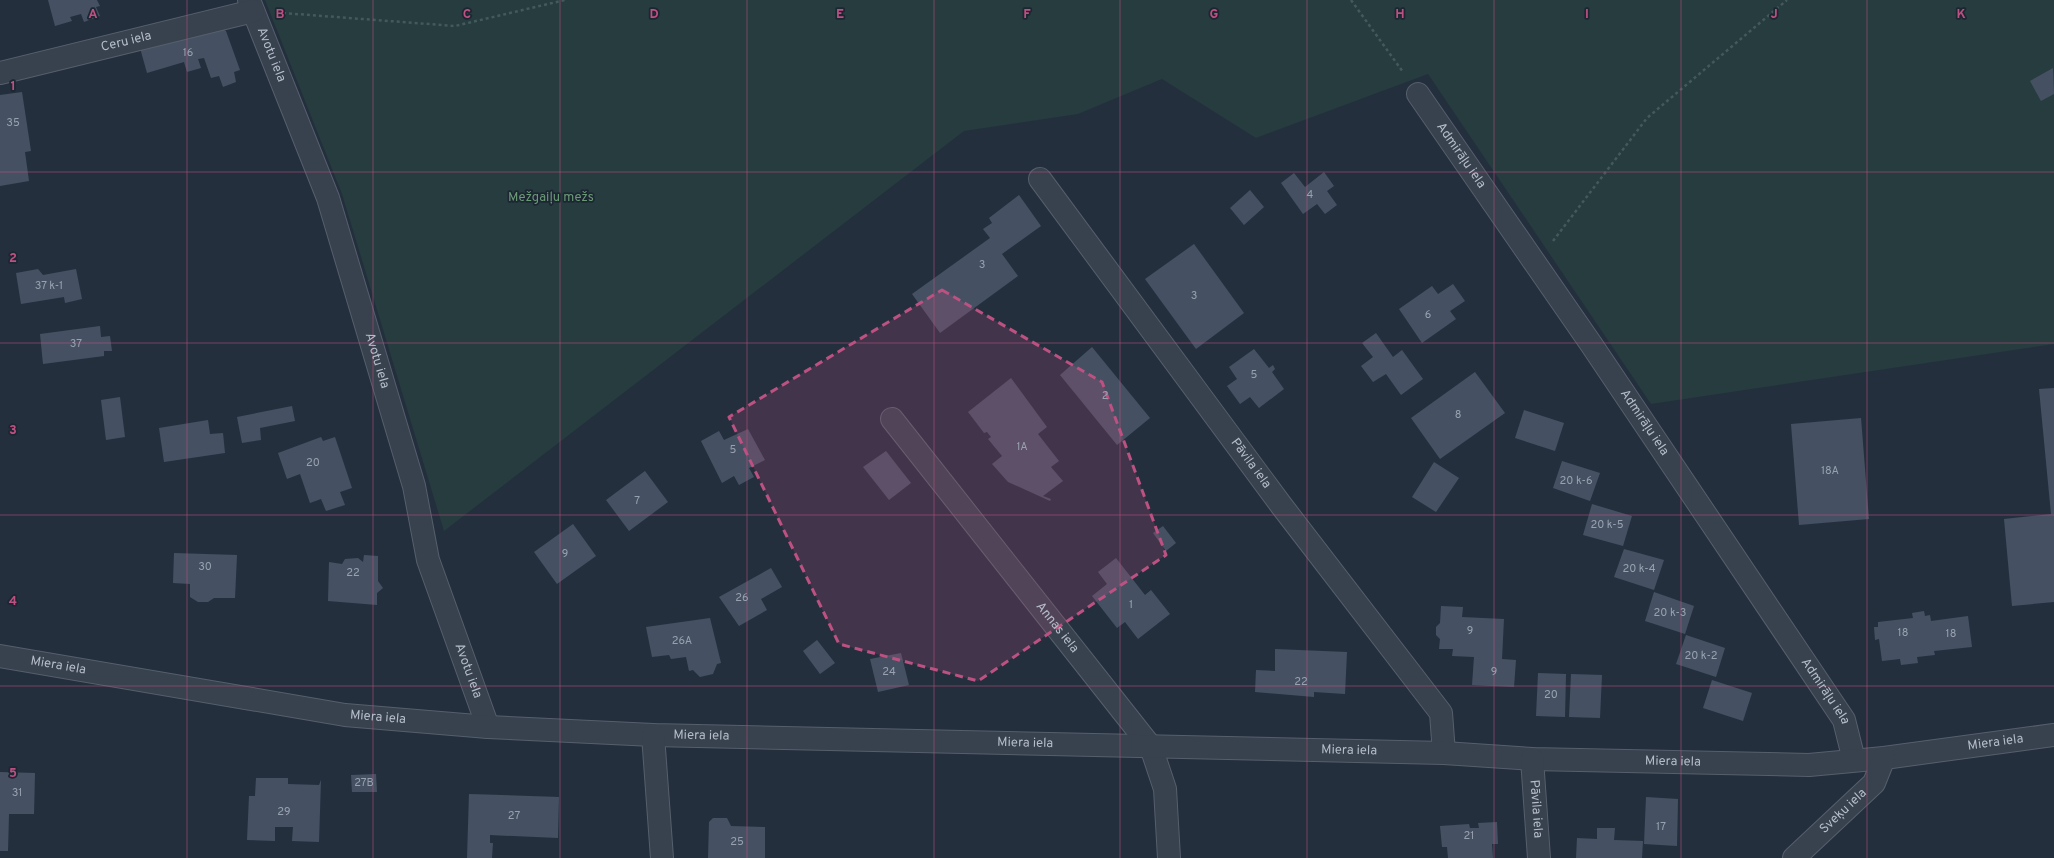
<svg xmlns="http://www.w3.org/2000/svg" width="2054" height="858" font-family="Overpass,sans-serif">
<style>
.green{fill:#263c3f}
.building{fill:#455162}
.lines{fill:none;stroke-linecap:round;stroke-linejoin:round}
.street-casing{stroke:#565f6c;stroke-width:24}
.path{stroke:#44595c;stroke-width:2.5;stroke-dasharray:3 3;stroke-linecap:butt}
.street{stroke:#38414e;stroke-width:22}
.marked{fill:#bd5182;fill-opacity:0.2;stroke:#bd5182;stroke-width:3;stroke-dasharray:8 5;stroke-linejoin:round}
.grid{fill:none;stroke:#bd5182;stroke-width:1;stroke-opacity:0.55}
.labels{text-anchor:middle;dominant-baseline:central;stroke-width:3.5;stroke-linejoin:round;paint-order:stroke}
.number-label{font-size:11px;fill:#98a1af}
.street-label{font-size:13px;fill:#b4bcc9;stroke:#1d2633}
.park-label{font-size:13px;fill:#6b9a76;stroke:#1d2633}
.grid-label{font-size:13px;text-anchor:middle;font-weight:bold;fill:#bd5182;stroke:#1d2633;stroke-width:3.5;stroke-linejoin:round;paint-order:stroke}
</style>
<rect width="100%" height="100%" fill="#242f3e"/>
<!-- green -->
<path class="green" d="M265 0H2054V344L1651 404 1428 74 1256 138 1162 79 1078 114 964 131 444 531 342 194Z"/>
<!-- building -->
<g class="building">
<path d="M48 0H97L100 6 96 7 100 16 84 22 81 14 70 17 72 21 55 26Z"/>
<path d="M216 25 226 31 240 70 234 72 236 82 223 87 219 76 211 78 204 58 198 59 201 68 187 72 184 62 147 73 140 48Z"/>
<path d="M2053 68 2054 94 2041 101 2030 81Z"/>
<path d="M22 92 31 151 25 152 29 181 0 186V95Z"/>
<path d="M1324 172 1334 186 1327 191 1337 205 1325 214 1317 204 1303 214 1281 183 1294 173 1305 187Z"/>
<path d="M1250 190 1264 207 1244 225 1230 208Z"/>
<path d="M1019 195 1041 226 1002 254 1018 276 940 333 912 294 990 238 983 229 992 223 989 218Z"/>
<path d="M1194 244 1244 313 1196 349 1145 279Z"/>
<path d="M38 269 43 275 76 269 82 299 65 303 64 297 21 304 16 273Z"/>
<path d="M1453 284 1465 301 1450 311 1456 319 1422 343 1399 309 1432 286 1438 294Z"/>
<path d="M100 326 101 337 110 336 112 351H104V356L43 364 40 334Z"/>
<path d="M1376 333 1393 357 1402 350 1423 379 1401 395 1386 374 1373 382 1361 366 1373 357 1362 343Z"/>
<path d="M1092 347 1150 418 1117 445 1060 375Z"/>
<path d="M1254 349 1269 368 1273 365 1275 369 1272 372 1284 389 1259 408 1250 397 1240 404 1227 386 1237 379 1229 367Z"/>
<path d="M1475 372 1505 413 1440 459 1411 418Z"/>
<path d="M1011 378 1047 427 1038 434 1059 461 1051 467 1063 481 1043 496 1051 499 1050 501 1008 482 992 464 1002 456 988 439 991 437 987 432 984 433 968 412Z"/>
<path d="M2054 388V602L2012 606 2004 519 2051 514 2039 389Z"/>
<path d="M120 397 125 437 106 440 101 400Z"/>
<path d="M292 406 295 421 260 428 261 440 242 443 237 417Z"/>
<path d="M1524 410 1564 423 1555 451 1515 438Z"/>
<path d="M1861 418 1869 519 1799 525 1791 424Z"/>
<path d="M208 420 210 434 223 433 225 453 164 462 159 428Z"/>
<path d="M748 429 765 460 749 468 754 477 739 485 734 476 722 483 701 441 719 431 724 440Z"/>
<path d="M321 437 323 441 335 437 352 488 340 492 345 505 326 511 321 499 310 503 300 474 287 479 278 453Z"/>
<path d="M886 451 911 483 889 500 863 467Z"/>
<path d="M1562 461 1600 473 1590 501 1553 488Z"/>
<path d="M1434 462 1459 478 1436 512 1412 497Z"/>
<path d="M645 471 668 502 629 531 606 500Z"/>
<path d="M1592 504 1632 516 1623 546 1583 535Z"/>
<path d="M573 524 596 556 557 584 534 552Z"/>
<path d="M1163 526 1176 543 1166 551 1153 533Z"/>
<path d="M1624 549 1664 560 1654 590 1614 577Z"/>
<path d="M174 553 237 555 235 598H214L208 602H198L190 597V584L173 583Z"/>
<path d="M364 555 378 556V581L383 588 377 593V605L328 601 329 562 342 564 345 559 358 558 363 562Z"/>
<path d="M1116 558 1145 595 1151 590 1170 614 1138 639 1125 622 1117 628 1092 596 1107 584 1098 572Z"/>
<path d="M771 568 782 587 761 599 767 610 739 626 719 597Z"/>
<path d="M1654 592 1694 606 1685 634 1645 621Z"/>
<path d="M1441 606 1463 607 1462 617 1504 619 1502 659 1516 660 1514 687 1472 685 1474 657 1452 656 1453 649H1439L1440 639 1436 635V627L1440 623Z"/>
<path d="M1924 611 1925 616 1930 615 1931 621 1968 616 1972 647 1934 651 1935 655 1917 657 1918 663 1901 665 1900 659 1882 661 1879 639 1875 640 1874 627H1878V622L1913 618 1912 613Z"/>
<path d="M710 618 721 663 717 664 713 674 700 677 693 670 689 671 686 657 671 659 669 655 652 657 646 627Z"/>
<path d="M1686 635 1725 648 1716 677 1676 664Z"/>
<path d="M817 640 835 663 820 674 803 651Z"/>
<path d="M1275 649 1347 652 1345 694 1314 692V697L1255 692 1256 670 1275 671Z"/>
<path d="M901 653 909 685 878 692 870 659Z"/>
<path d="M1538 673 1566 674 1565 717 1536 716Z"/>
<path d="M1571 674 1602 675 1600 718 1569 717Z"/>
<path d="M1712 680 1752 693 1743 721 1703 708Z"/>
<path d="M0 772 35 773 34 814H9L8 851H0Z"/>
<path d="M376 774 377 792H352L351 775Z"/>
<path d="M256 778H288V784L319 785 321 780 319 842 292 841 293 827H275V841L247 840 249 796H255Z"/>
<path d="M469 794 559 797 558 838 490 835V843H493L492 858H467Z"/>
<path d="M1646 797 1678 799 1677 846 1644 844Z"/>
<path d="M713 818H727L731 826 765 827V858H708L709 822Z"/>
<path d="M1497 822 1498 844H1492L1493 858H1448L1447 847H1442L1440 826 1469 824 1470 828H1479L1478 823Z"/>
<path d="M1597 828H1615L1614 840 1643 841 1642 858H1576L1577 838 1597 839Z"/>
</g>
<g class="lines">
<!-- street casing -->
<g class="street-casing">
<g id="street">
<path id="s1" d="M249 0 328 198 414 486 428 560 488 727"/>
<path id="s2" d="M0 73 253 11"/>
<path id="s3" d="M1418 94 1591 344 1844 720 1854 760"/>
<path id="s4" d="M1040 179 1281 505 1441 713 1444 753"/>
<path id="s5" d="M892 419 1151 747 1165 789 1169 858"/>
<path id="s6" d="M0 656 345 715 488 727 653 735 1444 753 1532 759 1809 765 1884 758 2054 735"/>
<path d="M653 735 662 858"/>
<path id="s7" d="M1532 759 1539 858"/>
<path id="s8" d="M1794 858 1874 783 1884 758"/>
</g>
</g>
<!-- path -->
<g class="path">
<path d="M1351 0 1403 72"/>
<path d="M283 13 455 26 565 0"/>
<path d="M1553 241 1647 118 1787 0"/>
</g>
<!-- street -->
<use href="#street" class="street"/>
</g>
<!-- marked area -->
<path class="marked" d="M942 290 1102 382 1166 555 978 681 839 644 729 417Z"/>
<!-- grid -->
<path class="grid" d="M187 0V858M373 0V858M560 0V858M747 0V858M934 0V858M1120 0V858M1307 0V858M1494 0V858M1681 0V858M1867 0V858M0 172H2054M0 343H2054M0 515H2054M0 686H2054"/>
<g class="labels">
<!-- number labels -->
<g class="number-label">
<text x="188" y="53">16</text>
<text x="13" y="123">35</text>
<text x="1310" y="195">4</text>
<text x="982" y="265">3</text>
<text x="49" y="286">37 k-1</text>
<text x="1194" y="296">3</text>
<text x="1428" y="315">6</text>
<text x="76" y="344">37</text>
<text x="1254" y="375">5</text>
<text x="1105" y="396">2</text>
<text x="1458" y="415">8</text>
<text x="1022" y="447">1A</text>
<text x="733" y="450">5</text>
<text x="313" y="463">20</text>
<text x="1830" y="471">18A</text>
<text x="1576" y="481">20 k-6</text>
<text x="637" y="501">7</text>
<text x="1607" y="525">20 k-5</text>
<text x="565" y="554">9</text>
<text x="205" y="567">30</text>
<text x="1639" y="569">20 k-4</text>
<text x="353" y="573">22</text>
<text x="742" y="598">26</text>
<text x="1131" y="605">1</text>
<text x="1670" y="613">20 k-3</text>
<text x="1470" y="631">9</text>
<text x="1903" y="633">18</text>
<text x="1951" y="634">18</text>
<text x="682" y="641">26A</text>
<text x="1701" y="656">20 k-2</text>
<text x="889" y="672">24</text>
<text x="1494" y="672">9</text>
<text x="1301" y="682">22</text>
<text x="1551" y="695">20</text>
<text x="364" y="783">27B</text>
<text x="17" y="793">31</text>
<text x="284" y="812">29</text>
<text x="514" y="816">27</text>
<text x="1661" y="827">17</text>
<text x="1469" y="836">21</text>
<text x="737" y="842">25</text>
</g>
<!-- street labels -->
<g class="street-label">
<text stroke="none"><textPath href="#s2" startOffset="130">Ceru iela</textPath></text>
<text stroke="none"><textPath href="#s1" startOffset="59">Avotu iela</textPath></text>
<text stroke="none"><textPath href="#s3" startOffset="75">Admirāļu iela</textPath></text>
<text stroke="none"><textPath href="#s1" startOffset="383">Avotu iela</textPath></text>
<text stroke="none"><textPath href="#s3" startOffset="399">Admirāļu iela</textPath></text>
<text stroke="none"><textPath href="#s4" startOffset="354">Pāvila iela</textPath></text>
<text stroke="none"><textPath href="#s5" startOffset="266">Annas iela</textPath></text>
<text stroke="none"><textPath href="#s6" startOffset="59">Miera iela</textPath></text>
<text stroke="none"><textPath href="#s1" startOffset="707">Avotu iela</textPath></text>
<text stroke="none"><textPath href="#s3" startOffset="723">Admirāļu iela</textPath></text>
<text stroke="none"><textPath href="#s6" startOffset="383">Miera iela</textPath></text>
<text stroke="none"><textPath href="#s6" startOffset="707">Miera iela</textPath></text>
<text stroke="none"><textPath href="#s6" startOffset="2003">Miera iela</textPath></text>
<text stroke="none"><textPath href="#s6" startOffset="1031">Miera iela</textPath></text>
<text stroke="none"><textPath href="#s6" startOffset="1355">Miera iela</textPath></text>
<text stroke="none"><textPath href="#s6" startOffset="1679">Miera iela</textPath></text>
<text stroke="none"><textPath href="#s7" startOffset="50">Pāvila iela</textPath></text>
<text stroke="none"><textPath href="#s8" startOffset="68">Sveķu iela</textPath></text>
</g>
<!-- park labels -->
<g class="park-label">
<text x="551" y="198">Mežgaiļu mežs</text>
</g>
</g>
<g class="grid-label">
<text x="93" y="18">A</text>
<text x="280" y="18">B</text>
<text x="467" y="18">C</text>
<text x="654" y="18">D</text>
<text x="840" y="18">E</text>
<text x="1027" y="18">F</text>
<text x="1214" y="18">G</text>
<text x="1400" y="18">H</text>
<text x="1587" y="18">I</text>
<text x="1774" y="18">J</text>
<text x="1961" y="18">K</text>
<text x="13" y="90">1</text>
<text x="13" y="262">2</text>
<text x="13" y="434">3</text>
<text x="13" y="605">4</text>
<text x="13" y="777">5</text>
</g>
</svg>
